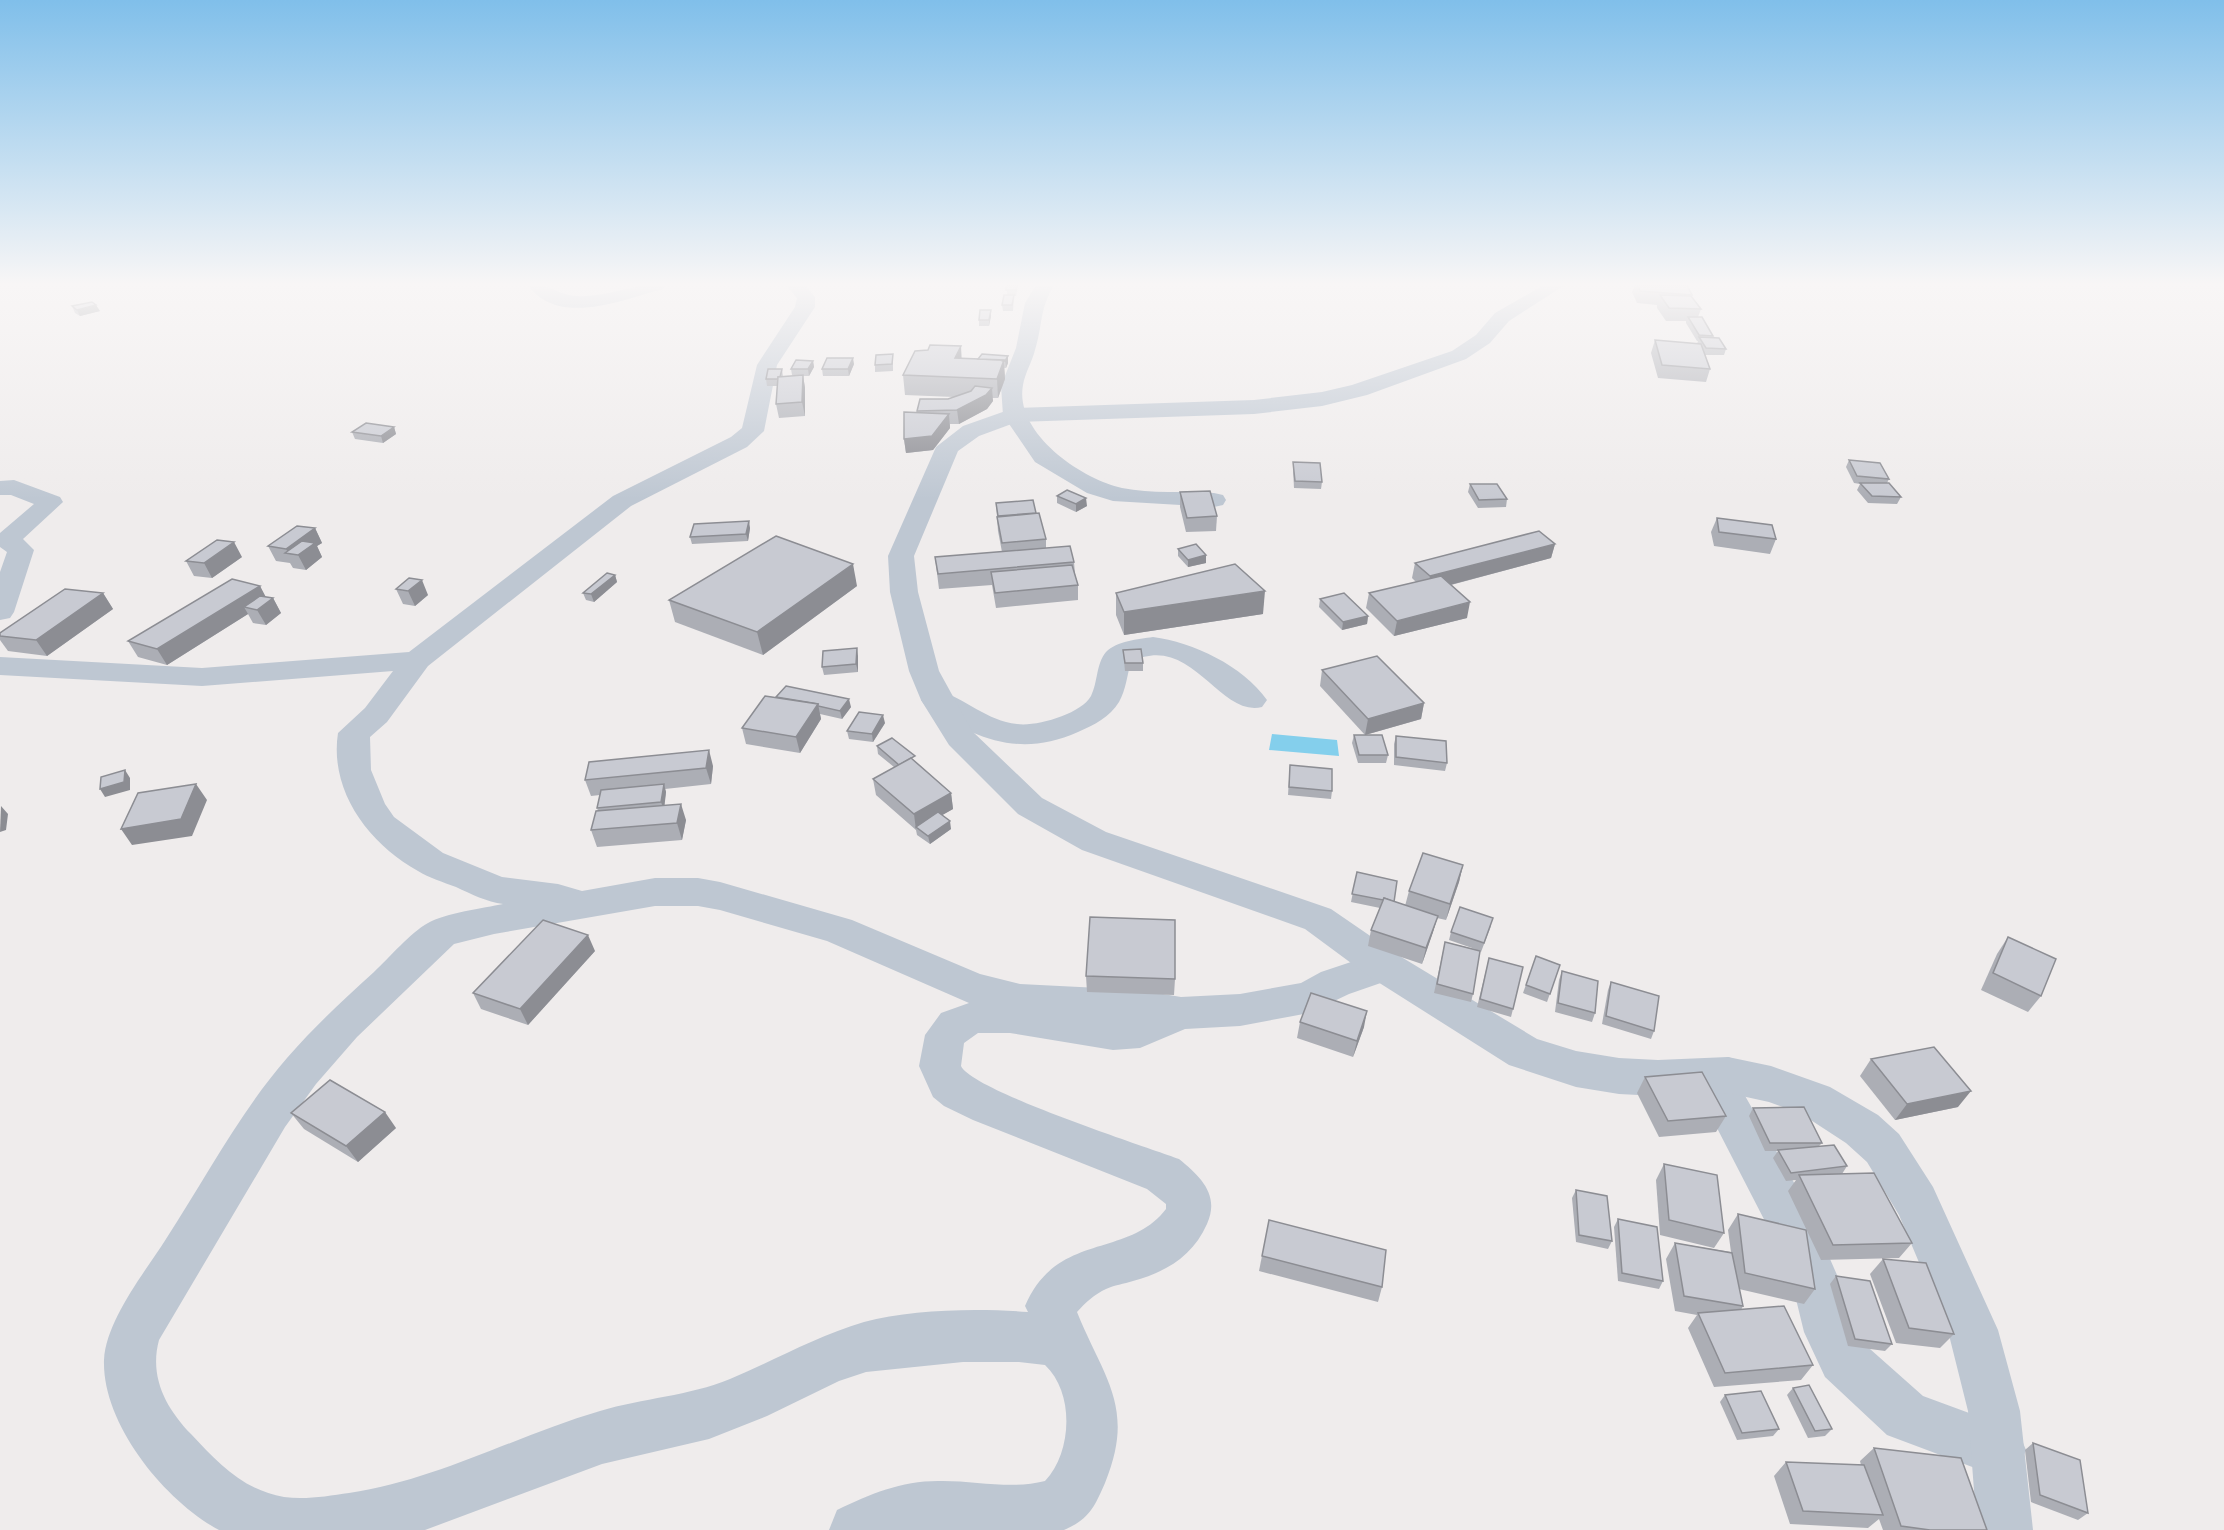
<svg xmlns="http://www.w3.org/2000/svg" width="2224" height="1530" font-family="'Asap Condensed',sans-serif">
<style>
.water{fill:#84cfec}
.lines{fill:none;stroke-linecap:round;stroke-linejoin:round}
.minor{fill:#bec7d2;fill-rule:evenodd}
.tertiary{fill:#bec7d2;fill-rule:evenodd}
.wall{fill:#acaeb5}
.shaded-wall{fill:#8c8d93}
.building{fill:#c8cad2;stroke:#8c8d93;stroke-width:1.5}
</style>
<rect width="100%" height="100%" fill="#efecec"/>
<!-- water -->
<path class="water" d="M1272 734 1337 740 1339 756 1269 750Z"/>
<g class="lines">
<!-- minor -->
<g class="minor">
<path d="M528 285C552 283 555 295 577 296 608 298 635 282 666 285L663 289C624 299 558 328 528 285Z"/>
<path d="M786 285H805L815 297V307L777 365 764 431 747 447 631 506 428 666 387 722 370 737 371 770 385 804 394 817 443 853 502 877 558 884 582 891 655 878H698L720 882 852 920 980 974 1020 984 1139 990 1181 997 1240 994 1301 983 1321 972 1384 951 1398 955 1404 966 1398 977 1349 994 1309 1013 1240 1026 1185 1029 1140 1048 1113 1050 1010 1033H978L964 1043 961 1066C973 1091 1144 1146 1179 1159 1201 1177 1220 1195 1207 1224 1193 1256 1166 1272 1133 1281 1124 1284 1114 1285 1106 1289 1095 1294 1085 1303 1077 1312 1104 1379 1136 1407 1105 1483 1094 1508 1089 1519 1064 1530H829L837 1510C870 1494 901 1481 938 1481 973 1480 1011 1490 1045 1481 1072 1453 1075 1393 1045 1365L1019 1362H963L866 1372 839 1381 767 1416 709 1439 602 1464 425 1530H219C165 1501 102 1424 104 1360 106 1320 145 1272 166 1239 205 1179 240 1112 287 1058 314 1027 344 999 374 972 390 957 410 933 428 923 445 913 484 908 503 904 487 902 471 894 456 887 443 882 429 878 418 871 369 844 329 791 338 733L365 708 393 671 202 686 0 675V657L202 668 409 652 613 496 731 437 742 428 757 365 795 307 797 298ZM655 906H698L720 910 827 941 969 1003 941 1013 925 1035 919 1066 933 1097 944 1106 973 1120 1147 1189 1166 1204V1209C1128 1259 1057 1231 1025 1306L1028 1312C979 1308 911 1309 864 1322 817 1336 775 1360 730 1379 689 1396 643 1398 600 1411 515 1436 437 1480 349 1493 328 1496 305 1500 284 1497 243 1490 218 1463 191 1434 166 1408 149 1377 159 1340L285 1127 316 1084 357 1037 454 944 494 934Z"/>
<path d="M1036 285H1054C1039 310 1043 325 1035 350 1032 362 1025 373 1023 385 1014 433 1081 479 1122 488 1151 494 1185 491 1214 493L1223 495 1226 500 1223 505 1214 507 1113 501 1087 493 1035 462 1003 415 1001 386 1016 348 1025 303Z"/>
<path d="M14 480 60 497 63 502 23 539 34 550 14 612 10 618 0 620V572L7 552 0 547V533L34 504 11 495H0V481Z"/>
<path d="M1153 637C1193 642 1243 666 1267 700L1262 707C1219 718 1191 631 1131 662 1127 675 1126 690 1119 702 1110 717 1094 725 1078 732 1020 758 976 739 926 707L921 700 926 693 937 690C965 698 987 721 1017 724 1036 727 1081 714 1091 696 1098 682 1096 664 1106 652 1117 641 1138 639 1153 637Z"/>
<path d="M1728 1057 1743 1062 1749 1075 1744 1094 1806 1204 1844 1291 1852 1324 1861 1341 1923 1396 2018 1431 2026 1450 2018 1469 1999 1477 1887 1435 1825 1377 1804 1332 1794 1291 1769 1229 1700 1095 1713 1062Z"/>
</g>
<!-- tertiary -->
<path class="tertiary" d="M1544 285H1565L1509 321 1490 343 1466 359 1367 395 1322 406 1254 414 1017 422 979 436 958 451 914 556 918 592 939 671 972 731 1042 798 1106 832 1331 909 1398 955 1537 1039 1576 1051 1619 1058 1658 1060 1728 1057 1771 1066 1830 1087 1878 1115 1899 1134 1933 1187 1998 1330 2020 1411 2033 1530H1977L1968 1411 1948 1331 1899 1215 1867 1162 1846 1143 1800 1113 1769 1102 1728 1093 1658 1096 1619 1094 1576 1087 1509 1065 1370 977 1305 929 1082 850 1018 814 949 745 921 700 909 671 890 592 888 556 936 447 963 426 1014 408 1254 400 1322 392 1352 385 1452 351 1476 335 1495 313Z"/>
</g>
<!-- wall -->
<g class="wall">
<path d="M1000 285H1018L1016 296H1014L1013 311H1003L1002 305 1007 295V285L1000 286Z"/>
<path d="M1635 285H1687L1692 295V297L1701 309 1698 317 1713 336 1712 338 1726 349 1724 355H1705L1710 369 1706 382 1658 378 1651 353 1655 340 1697 344 1698 341H1697L1686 323V321H1666L1657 308V305L1637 303 1632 292Z"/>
<path d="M72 306 100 311 80 316 75 313Z"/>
<path d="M991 310V316L989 326H979V320Z"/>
<path d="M1008 356V363L1006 368H1004L1005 379 998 398H992L993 401 987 409 959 424H950V428L933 450 906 453 904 439 917 413V411L954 397 905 395 903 375 962 358 978 359Z"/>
<path d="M893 360V371L875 372V365Z"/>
<path d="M813 361 814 367 809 376H803L805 388V416L779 418 776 404 777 386H767L766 379 782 369 783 377 800 375H792L791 369Z"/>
<path d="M854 364 849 376H823L822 369Z"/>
<path d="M394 427 396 434 383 443 355 439 352 432Z"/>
<path d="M1849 460 1889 479 1887 483 1901 497 1897 504 1868 503 1857 490 1860 484 1854 483 1846 467Z"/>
<path d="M1293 462 1322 482 1321 489 1294 488 1293 469Z"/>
<path d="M1470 484 1507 499 1506 507 1478 508 1468 492Z"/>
<path d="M1180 492 1217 516 1216 531 1186 532 1180 507Z"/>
<path d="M1057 496 1087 506 1076 512 1057 503Z"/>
<path d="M996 503 1036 513 1046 539V548L1074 562 1075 574 1078 585V600L996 608 992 585 939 589 935 557 1002 552 998 531Z"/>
<path d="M1717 518 1776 539 1770 554 1714 546 1711 532Z"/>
<path d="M315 528 322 543 317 546 322 557 306 570 293 568 290 563 276 561 268 546Z"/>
<path d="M750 528 748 541 692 544 690 537Z"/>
<path d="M1555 544 1551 558 1451 585 1467 618 1394 636 1366 608 1369 593 1416 582 1412 578 1415 563Z"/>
<path d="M1178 549 1206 555V563L1188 567 1178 556Z"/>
<path d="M242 557 212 578 194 576 186 561Z"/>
<path d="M615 575 617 582 594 602 586 600 583 593Z"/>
<path d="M260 586 265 597 273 598 281 613 266 625 253 623 248 614 167 665 138 657 128 641Z"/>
<path d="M857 586 763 655 675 622 669 600Z"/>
<path d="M396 589 428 595 415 606 403 604Z"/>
<path d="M103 593 113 609 47 656 8 651 0 640V633Z"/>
<path d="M1116 593 1263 614 1124 635 1116 615Z"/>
<path d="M1320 599 1368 616 1367 624 1342 630 1319 607Z"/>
<path d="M1123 650 1143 663V671H1125Z"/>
<path d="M858 656V672L824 675 822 667Z"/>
<path d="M1322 670 1424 703 1421 719 1365 735 1320 686Z"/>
<path d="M765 696 851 707 842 719 820 714 821 719 800 753 746 744 742 728Z"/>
<path d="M885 723 873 742 849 739 847 731Z"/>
<path d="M1354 735 1388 755 1386 763H1358L1352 743Z"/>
<path d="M1396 736 1447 763 1445 771 1394 765V744Z"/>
<path d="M877 746 916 762 951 793 953 809 942 815 951 829 930 844 917 835 916 830 876 795 873 779 894 767 878 754Z"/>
<path d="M1290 765 1332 791 1331 799 1288 795Z"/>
<path d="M713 766 711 784 665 789 666 792 664 806 686 820 682 840 597 847 591 830 598 811 597 808 600 795 591 796 585 780Z"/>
<path d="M1463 865 1459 882 1446 920 1437 918 1433 932 1422 964 1368 946 1371 930 1380 908 1351 902 1357 872 1394 902 1405 906 1409 891Z"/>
<path d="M1491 926 1481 952 1480 951 1473 994 1471 1002 1434 993 1445 942 1475 949 1449 940 1451 932Z"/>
<path d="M2008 937 2041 996 2028 1012 1981 990 1997 954Z"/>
<path d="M595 951 528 1025 481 1009 473 993Z"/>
<path d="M1536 956 1560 965 1547 1002 1523 993Z"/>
<path d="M1489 958 1513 1009 1511 1017 1477 1007Z"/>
<path d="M1562 971 1595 1013 1592 1022 1555 1012 1559 980Z"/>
<path d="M1086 976 1175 979 1174 995 1087 992Z"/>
<path d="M1611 982 1654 1031 1651 1039 1602 1024 1608 990Z"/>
<path d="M1300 1022 1364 1027 1353 1057 1297 1038Z"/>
<path d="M1871 1059 1958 1107 1895 1120 1860 1076Z"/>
<path d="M1645 1077 1726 1116 1716 1132 1659 1137 1637 1093Z"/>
<path d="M1753 1108 1822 1143 1819 1146 1847 1166 1842 1174 1912 1243 1899 1258 1821 1260 1788 1191 1796 1180 1786 1181 1773 1158 1778 1151H1765L1749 1116Z"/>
<path d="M291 1113 396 1128 358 1162 304 1129Z"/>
<path d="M1664 1164 1724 1233 1714 1248 1660 1235 1656 1180Z"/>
<path d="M1576 1190 1612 1241 1608 1249 1576 1242 1572 1198Z"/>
<path d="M1738 1214 1815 1289 1804 1304 1739 1289 1743 1306 1741 1310 1813 1365 1801 1380 1714 1387 1688 1328 1697 1315 1675 1311 1666 1259 1675 1243 1731 1252 1728 1230Z"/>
<path d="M1618 1219 1663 1281 1659 1289 1618 1281 1614 1227Z"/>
<path d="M1269 1220 1382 1287 1378 1302 1259 1271Z"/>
<path d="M1883 1259 1954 1334 1940 1348 1896 1343 1870 1274Z"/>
<path d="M1836 1276 1892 1344 1885 1351 1848 1346 1830 1284Z"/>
<path d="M1793 1388 1832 1429 1825 1436 1808 1438 1787 1395Z"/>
<path d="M1725 1395 1779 1429 1773 1436 1737 1440 1720 1402Z"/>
<path d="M2033 1443 2088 1513 2078 1520 2031 1502 2025 1450Z"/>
<path d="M1874 1448 1987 1530H1883L1879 1519 1868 1528 1790 1524 1774 1476 1786 1462 1861 1465 1860 1461Z"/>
</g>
<!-- shaded-wall -->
<g class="shaded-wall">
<path d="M96 305 100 311 80 316 77 310Z"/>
<path d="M991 310V316L989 326V320Z"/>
<path d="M961 346 962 365 955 358Z"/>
<path d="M1008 356V363L1006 368 1005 361Z"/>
<path d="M853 358 854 364 849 376 848 369Z"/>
<path d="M1004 360 1005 379 998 398 997 379Z"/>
<path d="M813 361 814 367 809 376 808 369Z"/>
<path d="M803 375 805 388V416L802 402Z"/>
<path d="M992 388 993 401 987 409 959 424 957 410Z"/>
<path d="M949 414 950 428 933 450 906 453 904 439Z"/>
<path d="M394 427 396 434 383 443 381 436Z"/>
<path d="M1086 498 1087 506 1076 512V504Z"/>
<path d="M749 521 750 528 748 541 746 534Z"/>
<path d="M315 528 322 543 317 546 322 557 306 570 298 555 289 554 286 549Z"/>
<path d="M234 542 242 557 212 578 204 563Z"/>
<path d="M1555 544 1551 558 1427 591 1430 576Z"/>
<path d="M1206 555V563L1188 567V560Z"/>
<path d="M853 564 857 586 763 655 757 632Z"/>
<path d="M615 575 617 582 594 602 591 594Z"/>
<path d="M422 580 428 595 415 606 408 591Z"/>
<path d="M260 586 268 601 244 607 248 614 167 665 157 649Z"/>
<path d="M1265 591 1263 614 1124 635V612Z"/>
<path d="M103 593 113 609 47 656 36 640Z"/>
<path d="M273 598 281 613 266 625 257 610Z"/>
<path d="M1470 602 1467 618 1394 636 1397 621Z"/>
<path d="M1368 616 1367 624 1342 630 1343 622Z"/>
<path d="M857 648 858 656V672L856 664Z"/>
<path d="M849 699 851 707 842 719 840 711Z"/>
<path d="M1424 703 1421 719 1365 735 1368 719Z"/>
<path d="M818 704 821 719 800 753 796 737Z"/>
<path d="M883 715 885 723 873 742 872 734Z"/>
<path d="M709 750 713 766 711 784 706 768Z"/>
<path d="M125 770 130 778V790L105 797 100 789Z"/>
<path d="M196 784 207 800 192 836 132 845 121 829Z"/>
<path d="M664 784 666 792 664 810 661 802Z"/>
<path d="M951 793 953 809 918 829 916 827V830L914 814Z"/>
<path d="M681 804 686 820 682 840 677 823Z"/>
<path d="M1 806 8 814 6 830 0 832Z"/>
<path d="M950 821 951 829 930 844 928 836Z"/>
<path d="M1463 865 1459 882 1446 920 1450 904Z"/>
<path d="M1438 916 1433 932 1422 964 1426 948Z"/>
<path d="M588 935 595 951 528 1025 520 1009Z"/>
<path d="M1367 1011 1364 1027 1353 1057 1357 1041Z"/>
<path d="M1971 1091 1958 1107 1895 1120 1907 1104Z"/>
<path d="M385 1112 396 1128 358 1162 346 1146Z"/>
</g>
<!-- building -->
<g class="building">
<path d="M1007 285H1017L1016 290H1006Z"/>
<path d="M1638 285H1687L1692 295 1640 291Z"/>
<path d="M1004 295H1014L1012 305H1002Z"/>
<path d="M1660 295 1691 296 1701 309 1669 308Z"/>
<path d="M92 302 96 305 77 310 72 306Z"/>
<path d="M980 310H991L989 320H979Z"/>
<path d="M1688 317H1702L1713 336 1699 335Z"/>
<path d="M1699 337 1719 338 1726 349 1706 348Z"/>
<path d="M1655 340 1701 344 1710 369 1662 365Z"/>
<path d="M930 345 961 346 955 358 1004 360 997 379 903 375 915 351 928 350Z"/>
<path d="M893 354 892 364 875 365 876 355Z"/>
<path d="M982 354 1008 356 1005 361H1003L1004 360 978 359Z"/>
<path d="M827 358H853L848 369H822Z"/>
<path d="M796 360 813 361 808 369H791Z"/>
<path d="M768 369H782L780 377H778V379H766Z"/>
<path d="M803 375 802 402 776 404 778 377Z"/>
<path d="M975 386 992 388 986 395 957 410 917 411 920 399H948L971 391Z"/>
<path d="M904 412 949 414 932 436 904 439Z"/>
<path d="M366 423 394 427 381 436 352 432Z"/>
<path d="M1849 460 1880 463 1889 479 1857 476Z"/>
<path d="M1293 462 1320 463 1322 482 1295 481Z"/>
<path d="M1860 483H1889L1901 497 1872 496Z"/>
<path d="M1470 484H1497L1507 499 1479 500Z"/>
<path d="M1067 490 1086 498 1076 504 1057 496Z"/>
<path d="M1210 491 1217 516 1187 518 1180 492Z"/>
<path d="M1033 500 1036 513 998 516 996 503Z"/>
<path d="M1039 513 1046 539 1002 543 997 517Z"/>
<path d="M1717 518 1772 525 1776 539 1719 532Z"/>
<path d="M749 521 746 534 690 537 694 524Z"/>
<path d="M297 526 315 528 286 549 268 546Z"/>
<path d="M1539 531 1555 544 1430 576 1415 563Z"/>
<path d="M776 536 853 564 757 632 669 600Z"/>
<path d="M217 540 234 542 204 563 186 561Z"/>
<path d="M302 541 315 543 298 555 285 553Z"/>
<path d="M1196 544 1206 555 1188 560 1178 549Z"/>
<path d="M1070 546 1074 562 938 574 935 557Z"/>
<path d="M1235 564 1265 591 1124 612 1116 593Z"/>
<path d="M1072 565 1078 585 995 593 991 572Z"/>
<path d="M607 573 615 575 591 594 583 593Z"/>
<path d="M1441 576 1470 602 1397 621 1369 593Z"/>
<path d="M409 578 422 580 408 591 396 589Z"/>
<path d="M232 579 260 586 157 649 128 641Z"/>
<path d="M65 589 103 593 36 640 0 636V633Z"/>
<path d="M1344 593 1368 616 1343 622 1320 599Z"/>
<path d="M260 596 273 598 257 610 244 607Z"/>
<path d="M857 648 856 664 822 667 823 651Z"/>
<path d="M1141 649 1143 663H1125L1123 650Z"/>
<path d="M1377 656 1424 703 1368 719 1322 670Z"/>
<path d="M786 686 849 699 840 711 818 706V704L776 697Z"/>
<path d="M765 696 818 704 796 737 742 728Z"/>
<path d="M859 712 883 715 872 734 847 731Z"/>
<path d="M1354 735H1382L1388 755H1359Z"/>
<path d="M1396 736 1446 741 1447 763 1396 757Z"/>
<path d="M892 738 915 756 899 765 877 746Z"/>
<path d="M709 750 706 768 585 780 589 762Z"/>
<path d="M911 758 951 793 914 814 873 779Z"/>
<path d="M1290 765 1332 769V791L1289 787Z"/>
<path d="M125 770 124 782 100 789 101 777Z"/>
<path d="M196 784 181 819 121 829 138 793Z"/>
<path d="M664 784 661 802 597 808 601 790Z"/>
<path d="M681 804 677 823 591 830 596 811Z"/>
<path d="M938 812 950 821 928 836 916 827Z"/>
<path d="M1423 853 1463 865 1450 904 1409 891Z"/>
<path d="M1357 872 1397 881 1394 902 1384 898 1383 900 1352 894Z"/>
<path d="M1384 898 1438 916 1426 948 1371 930Z"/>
<path d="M1460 907 1493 918 1484 943 1451 932Z"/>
<path d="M1090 917 1175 920V979L1086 976Z"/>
<path d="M543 920 588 935 520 1009 473 993Z"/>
<path d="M2008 937 2056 959 2041 996 1993 973Z"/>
<path d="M1445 942 1480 951 1473 994 1437 984Z"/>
<path d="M1536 956 1560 965 1550 994 1526 985Z"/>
<path d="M1489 958 1523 967 1513 1009 1480 999Z"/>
<path d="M1562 971 1598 981 1595 1013 1558 1003Z"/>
<path d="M1611 982 1659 996 1654 1031 1606 1016Z"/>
<path d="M1311 993 1367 1011 1357 1041 1300 1022Z"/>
<path d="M1934 1047 1971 1091 1907 1104 1871 1059Z"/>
<path d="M1702 1072 1726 1116 1668 1121 1645 1077Z"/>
<path d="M330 1080 385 1112 346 1146 291 1113Z"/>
<path d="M1804 1107 1822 1143H1770L1753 1108Z"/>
<path d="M1834 1145 1847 1166 1791 1173 1778 1150Z"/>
<path d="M1664 1164 1717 1175 1724 1233 1669 1220Z"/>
<path d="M1874 1173 1912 1243 1833 1245 1799 1175Z"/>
<path d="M1576 1190 1607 1196 1612 1241 1579 1235Z"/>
<path d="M1738 1214 1806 1230 1815 1289 1745 1273Z"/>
<path d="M1618 1219 1657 1227 1663 1281 1622 1273Z"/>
<path d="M1269 1220 1386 1250 1382 1287 1262 1256Z"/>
<path d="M1675 1243 1732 1253 1743 1306 1684 1296Z"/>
<path d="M1883 1259 1926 1263 1954 1334 1909 1328Z"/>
<path d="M1836 1276 1870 1281 1892 1344 1855 1339Z"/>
<path d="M1784 1306 1813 1365 1725 1373 1698 1313Z"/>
<path d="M1809 1385 1832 1429 1815 1431 1793 1388Z"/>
<path d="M1761 1391 1779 1429 1742 1433 1725 1395Z"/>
<path d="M2033 1443 2080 1460 2088 1513 2040 1495Z"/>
<path d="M1874 1448 1961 1458 1987 1530H1930L1901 1526Z"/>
<path d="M1786 1462 1864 1465 1883 1515 1803 1511Z"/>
</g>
<!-- sky -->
<linearGradient id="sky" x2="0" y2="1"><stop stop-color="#80bfea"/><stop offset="0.57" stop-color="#f8f6f6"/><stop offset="1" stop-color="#f8f6f6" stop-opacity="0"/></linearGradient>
<rect width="2224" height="499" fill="url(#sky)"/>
</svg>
